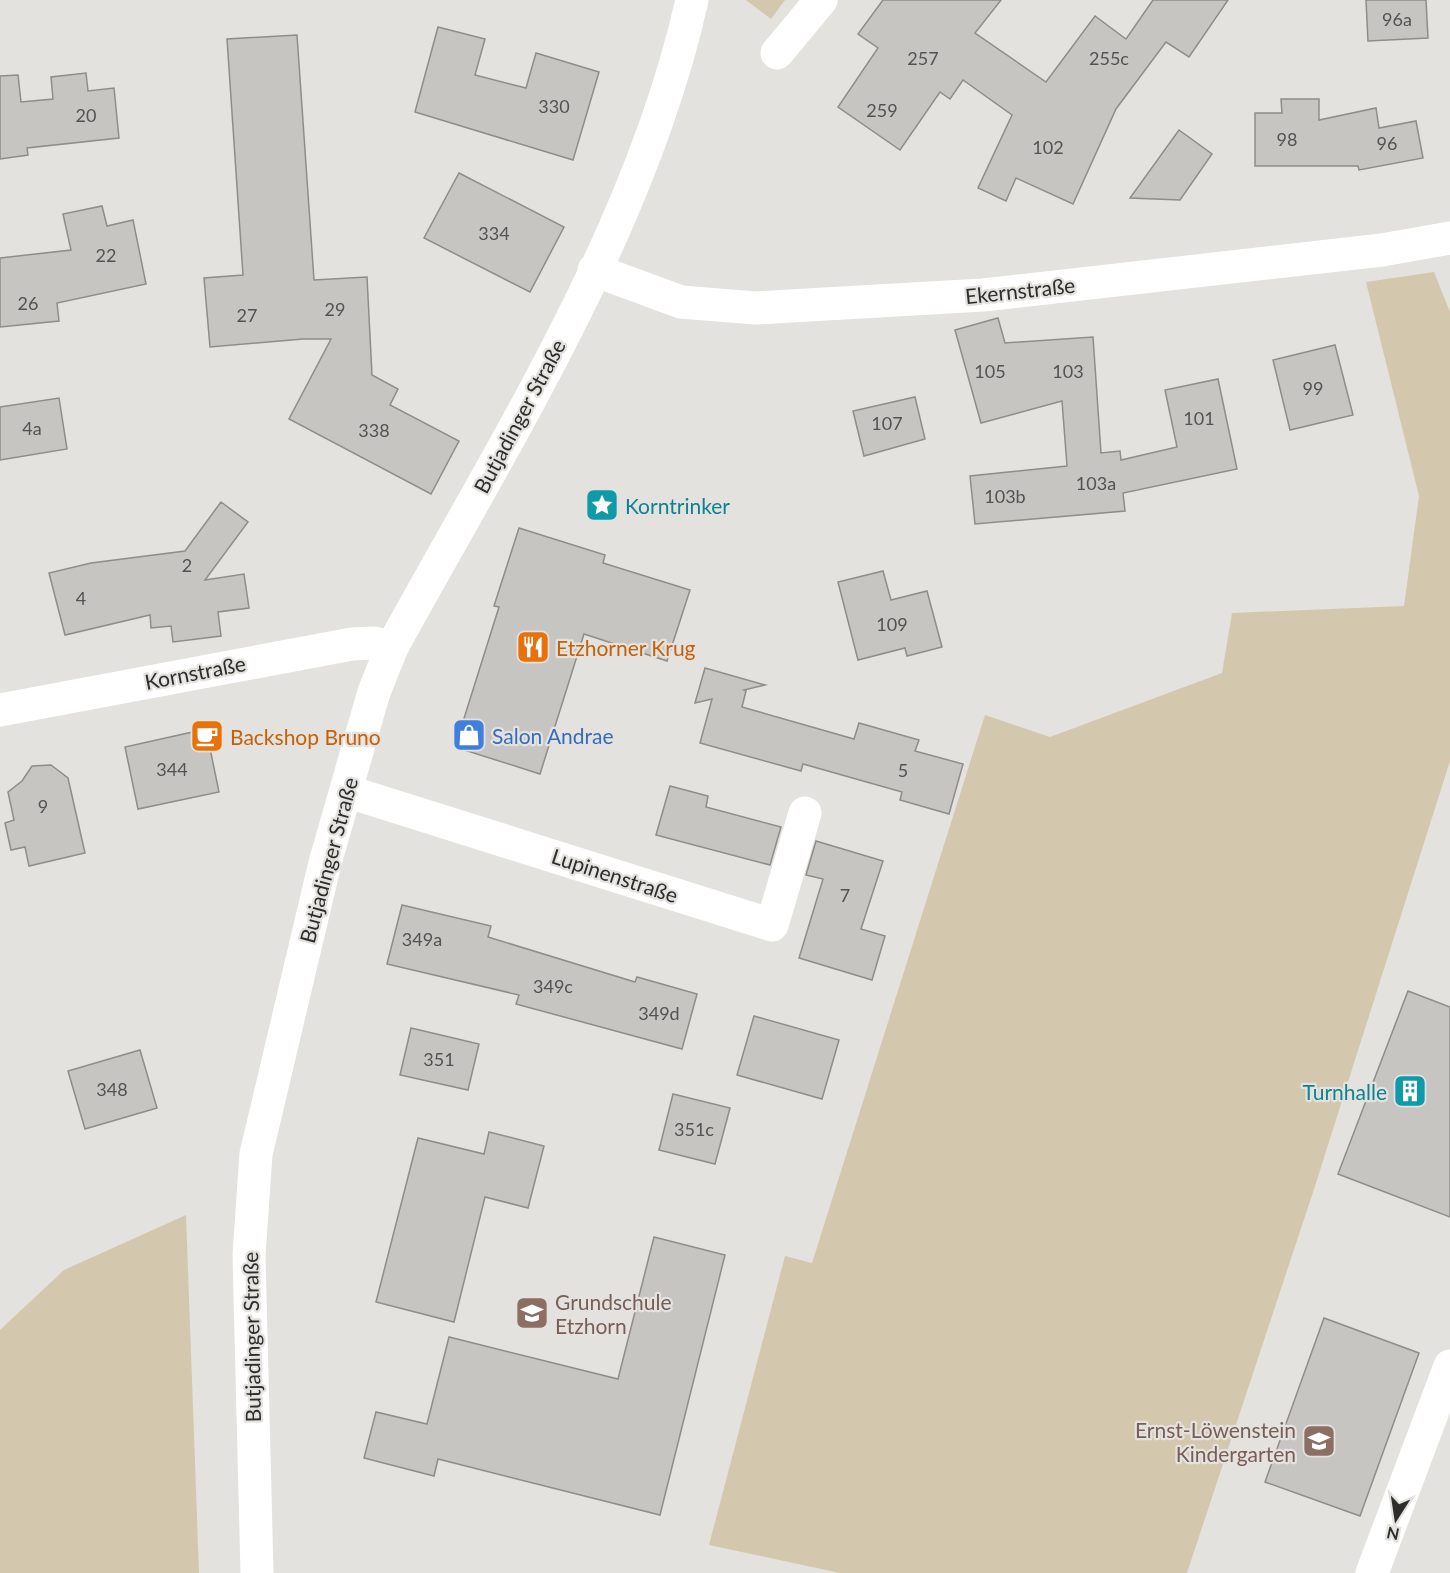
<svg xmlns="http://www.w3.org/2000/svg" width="1450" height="1573" font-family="Lato,sans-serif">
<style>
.green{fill:#d3c7ae}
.building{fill:#c7c5c2;stroke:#8e8d8a;stroke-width:1.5}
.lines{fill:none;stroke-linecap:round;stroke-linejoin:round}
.minor{stroke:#fff;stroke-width:33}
.labels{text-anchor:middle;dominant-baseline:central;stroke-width:4.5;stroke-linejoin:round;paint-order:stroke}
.number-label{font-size:18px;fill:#545352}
.street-label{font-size:21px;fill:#2e2d2c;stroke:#e4e2df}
.culture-label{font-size:21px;fill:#0d838f;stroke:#e4e2df;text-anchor:start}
.food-label{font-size:21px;fill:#c56008;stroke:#e4e2df;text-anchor:start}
.shop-label{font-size:21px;fill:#366cbe;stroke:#e4e2df;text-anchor:start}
.education-label{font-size:21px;fill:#785e54;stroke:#e4e2df;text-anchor:start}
</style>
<rect width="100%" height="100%" fill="#e4e2df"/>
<!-- green -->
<g class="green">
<path d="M746 0H785L771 19Z"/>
<path d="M1434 272 1450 312V761L1315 1186 1187 1573H840L709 1545 785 1256 812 1263 985 715 1050 737 1222 673 1232 613 1404 606 1419 496 1366 282Z"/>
<path d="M186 1215 199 1573H0V1330L64 1270Z"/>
</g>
<!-- building -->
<g class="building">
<path d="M883 0H1001L975 33 1046 82 1095 16 1126 39 1153 0H1228L1189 57 1166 42 1116 109 1073 204 1016 178 1006 201 978 188 1012 115 963 80 950 99 940 92 900 150 838 107 878 48 858 34Z"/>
<path d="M1366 0H1426L1428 38 1368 41Z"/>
<path d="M438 27 485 39 475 75 526 88 536 53 599 72 573 160 415 112Z"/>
<path d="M297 35 314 280 367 277 372 375 398 389 390 405 459 441 431 494 289 419 331 339H303L210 347 204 278 243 275 227 39Z"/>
<path d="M86 73 88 91 114 88 119 138 27 148 28 155 0 159V76L18 75 21 102 53 99 51 77Z"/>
<path d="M1281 99H1319V120L1376 108 1379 128 1416 121 1423 158 1359 170 1358 166H1255V113H1282Z"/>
<path d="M1179 130 1212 154 1180 200 1130 198Z"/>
<path d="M459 173 564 227 530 292 424 238Z"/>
<path d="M102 206 107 226 133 220 146 284 57 303 59 321 0 327V258L71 250 63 214Z"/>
<path d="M998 318 1005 343 1093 337 1101 453 1120 451 1121 460 1177 447 1165 390 1218 379 1237 469 1123 493 1125 511 975 524 970 476 1067 466 1062 401 981 423 955 330Z"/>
<path d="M1335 345 1353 415 1290 430 1273 360Z"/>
<path d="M915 397 925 439 864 456 853 411Z"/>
<path d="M59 398 67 449 0 460V407Z"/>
<path d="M221 502 248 522 205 580 244 574 249 608 218 612 221 636 173 642 171 626 151 628 150 615 65 635 49 573 91 563 185 551Z"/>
<path d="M519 528 605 555 603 563 690 590 667 661 584 634 540 774 455 747 499 607 494 606Z"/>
<path d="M883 571 891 600 927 591 942 647 907 656 905 648 858 660 838 582Z"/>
<path d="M705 668 765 685 744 690 746 691 742 707 854 739 859 723 919 740 915 751 963 764 949 814 900 800 902 792 803 764 801 771 700 743 712 699 695 703Z"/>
<path d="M206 729 219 792 138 809 125 747Z"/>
<path d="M51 765 68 778 85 853 29 866 25 847 11 850 5 823 14 820 8 792 22 781 32 766Z"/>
<path d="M670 786 708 796 706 807 781 827 770 865 656 835Z"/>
<path d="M816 841 883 861 861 929 885 936 872 980 799 958 823 879 806 875Z"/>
<path d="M402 905 491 926 488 937 635 982 637 977 697 994 682 1049 516 1004 519 995 387 964Z"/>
<path d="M1408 991 1450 1007V1217L1338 1174Z"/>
<path d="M754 1016 839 1040 822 1099 737 1075Z"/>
<path d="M411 1028 479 1044 468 1090 400 1075Z"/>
<path d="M140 1050 157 1108 85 1129 68 1071Z"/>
<path d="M673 1094 730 1108 715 1164 659 1150Z"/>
<path d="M489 1132 544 1146 528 1208 485 1197 454 1322 376 1302 418 1138 484 1154Z"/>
<path d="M654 1237 725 1255 660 1515 438 1459 434 1476 364 1458 376 1412 427 1424 449 1337 618 1379Z"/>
<path d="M1324 1318 1419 1353 1360 1516 1265 1482Z"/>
</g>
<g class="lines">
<!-- minor -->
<g class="minor">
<path d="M777 53 821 0"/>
<path d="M594 270 681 302 755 308 983 295 1382 250 1450 238"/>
<path d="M0 710 352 644 373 643 392 647"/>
<path d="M346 791 772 925 805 813"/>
<path d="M257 1573 249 1255 256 1154 325 863 374 692 392 647C504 443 641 229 692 0"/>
<path d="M1372 1573 1450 1366"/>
</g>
</g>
<!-- icons -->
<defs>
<g id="sight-square" transform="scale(1.725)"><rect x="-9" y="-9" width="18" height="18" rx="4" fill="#0f9aa8" stroke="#e4e2df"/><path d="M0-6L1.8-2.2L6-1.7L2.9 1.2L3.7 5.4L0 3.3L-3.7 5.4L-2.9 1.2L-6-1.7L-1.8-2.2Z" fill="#fff"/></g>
<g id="restaurant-square" transform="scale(1.725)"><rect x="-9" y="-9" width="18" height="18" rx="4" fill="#e8710a" stroke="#e4e2df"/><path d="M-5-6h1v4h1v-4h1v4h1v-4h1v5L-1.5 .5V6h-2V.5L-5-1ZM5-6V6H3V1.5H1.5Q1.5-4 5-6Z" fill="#fff"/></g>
<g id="shop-square" transform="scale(1.725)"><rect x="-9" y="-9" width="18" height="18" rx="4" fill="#3f7fe0" stroke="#e4e2df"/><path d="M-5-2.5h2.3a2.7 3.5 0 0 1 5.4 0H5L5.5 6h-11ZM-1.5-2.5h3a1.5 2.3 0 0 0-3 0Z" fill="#fff"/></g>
<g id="cafe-square" transform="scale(1.725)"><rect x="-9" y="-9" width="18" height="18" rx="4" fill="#e8710a" stroke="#e4e2df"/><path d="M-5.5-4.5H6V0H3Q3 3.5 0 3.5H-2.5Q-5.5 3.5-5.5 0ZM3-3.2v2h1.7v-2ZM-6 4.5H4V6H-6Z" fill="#fff"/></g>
<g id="building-square" transform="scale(1.725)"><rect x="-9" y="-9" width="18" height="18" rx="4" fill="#0f9aa8" stroke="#e4e2df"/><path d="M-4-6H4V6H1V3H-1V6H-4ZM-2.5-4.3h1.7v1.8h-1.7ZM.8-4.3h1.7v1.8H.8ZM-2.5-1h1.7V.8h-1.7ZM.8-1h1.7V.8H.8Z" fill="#fff"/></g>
<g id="school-square" transform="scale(1.725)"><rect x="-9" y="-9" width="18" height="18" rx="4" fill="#8d6e63" stroke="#e4e2df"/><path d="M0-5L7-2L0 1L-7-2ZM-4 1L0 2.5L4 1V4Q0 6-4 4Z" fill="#fff"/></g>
</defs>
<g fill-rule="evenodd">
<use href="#sight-square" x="602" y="505"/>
<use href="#restaurant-square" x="533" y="647"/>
<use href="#shop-square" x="469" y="735"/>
<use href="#cafe-square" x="207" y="736"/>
<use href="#building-square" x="1410" y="1091"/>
<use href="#school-square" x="532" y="1313"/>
<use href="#school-square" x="1319" y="1441"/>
</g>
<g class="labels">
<!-- number labels -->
<g class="number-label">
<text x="1397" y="19">96a</text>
<text x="923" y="58">257</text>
<text x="1109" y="58">255c</text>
<text x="554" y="106">330</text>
<text x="882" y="110">259</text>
<text x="86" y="115">20</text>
<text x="1287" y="139">98</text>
<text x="1387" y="143">96</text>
<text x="1048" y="147">102</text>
<text x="494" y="233">334</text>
<text x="106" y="255">22</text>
<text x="28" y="303">26</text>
<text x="335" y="309">29</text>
<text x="247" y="315">27</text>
<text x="990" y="371">105</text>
<text x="1068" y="371">103</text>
<text x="1313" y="388">99</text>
<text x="1199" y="418">101</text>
<text x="887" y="423">107</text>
<text x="32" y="428">4a</text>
<text x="374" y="430">338</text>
<text x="1096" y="483">103a</text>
<text x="1005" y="496">103b</text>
<text x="187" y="565">2</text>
<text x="81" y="598">4</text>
<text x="892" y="624">109</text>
<text x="172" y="769">344</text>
<text x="903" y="770">5</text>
<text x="43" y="806">9</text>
<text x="845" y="895">7</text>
<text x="422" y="939">349a</text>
<text x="553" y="986">349c</text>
<text x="659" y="1013">349d</text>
<text x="439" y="1059">351</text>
<text x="112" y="1089">348</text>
<text x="694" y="1129">351c</text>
</g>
<!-- street labels -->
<g class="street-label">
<text transform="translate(1020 290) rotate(-6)">Ekernstraße</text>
<text transform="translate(519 416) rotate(-62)">Butjadinger Straße</text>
<text transform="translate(195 672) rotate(-11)">Kornstraße</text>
<text transform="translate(328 860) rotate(-75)">Butjadinger Straße</text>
<text transform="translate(615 875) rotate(18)">Lupinenstraße</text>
<text transform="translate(251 1337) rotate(-91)">Butjadinger Straße</text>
</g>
<!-- culture labels -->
<g class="culture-label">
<text x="625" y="505">Korntrinker</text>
<text x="1387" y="1091" text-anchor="end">Turnhalle</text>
</g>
<!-- food labels -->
<g class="food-label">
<text x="556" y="647">Etzhorner Krug</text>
<text x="230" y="736">Backshop Bruno</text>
</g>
<!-- shop labels -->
<g class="shop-label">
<text x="492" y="735">Salon Andrae</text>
</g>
<!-- education labels -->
<g class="education-label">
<text x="555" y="1301">Grundschule<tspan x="555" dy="24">Etzhorn</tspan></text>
<text x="1296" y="1429" text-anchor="end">Ernst-Löwenstein<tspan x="1296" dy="24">Kindergarten</tspan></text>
</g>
</g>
<!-- north arrow -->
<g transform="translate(1396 1519) rotate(192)" stroke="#e4e2df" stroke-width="4.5" paint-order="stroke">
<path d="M0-4.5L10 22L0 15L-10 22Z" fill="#2e2d2c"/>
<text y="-9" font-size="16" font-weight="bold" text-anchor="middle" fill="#2e2d2c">N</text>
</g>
</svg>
